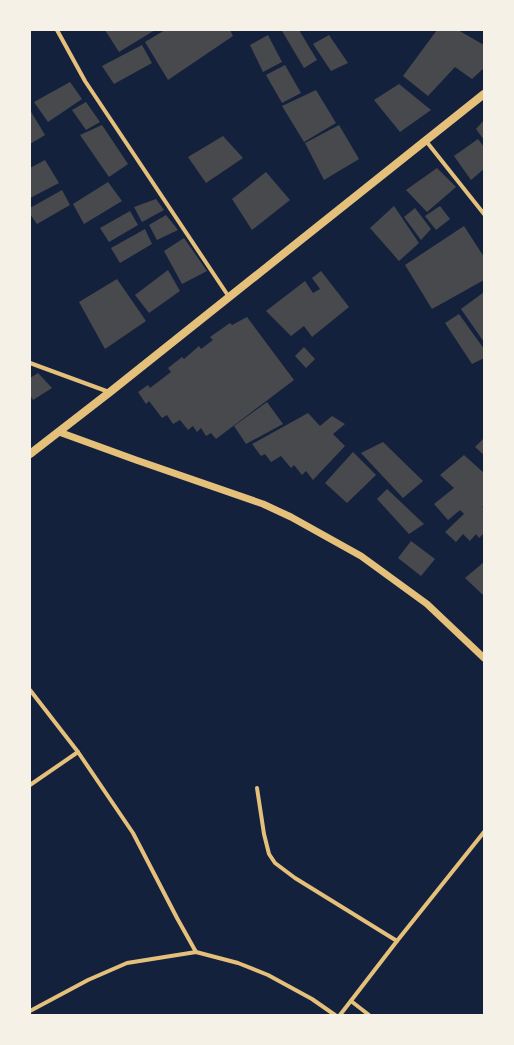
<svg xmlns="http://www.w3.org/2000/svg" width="514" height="1045" font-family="Figtree,sans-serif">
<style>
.building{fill:#48494c}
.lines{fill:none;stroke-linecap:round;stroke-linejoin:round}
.minor{stroke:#e5c07b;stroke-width:4}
.tertiary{stroke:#e5c07b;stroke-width:7}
.secondary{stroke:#e5c07b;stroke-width:8}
</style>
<rect width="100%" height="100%" fill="#14213d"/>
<!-- building -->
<g class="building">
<path d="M105 30H155L119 52Z"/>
<path d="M165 30H230L233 36 168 80 145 42Z"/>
<path d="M283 30H299L317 60 304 68 282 31Z"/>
<path d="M437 30H458L484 45V68L472 79 455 67 428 96 403 76Z"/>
<path d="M268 35 282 62 263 72 250 45Z"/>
<path d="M329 35 348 63 331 71 313 44Z"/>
<path d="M142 45 152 63 114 84 102 66Z"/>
<path d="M285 65 301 93 282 103 266 75Z"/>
<path d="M70 82 82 99 48 122 34 102Z"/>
<path d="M399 84 431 110 400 132 374 100Z"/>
<path d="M316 90 336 123 304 142 282 106Z"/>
<path d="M86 102 100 122 86 130 72 110Z"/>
<path d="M30 110 45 135 30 144Z"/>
<path d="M484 120V140L476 129Z"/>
<path d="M102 125 128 164 109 177 80 135Z"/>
<path d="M339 125 359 159 324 180 305 143Z"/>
<path d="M223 136 243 158 206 183 188 157Z"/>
<path d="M478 139 484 147V169L471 180 454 156Z"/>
<path d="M45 160 59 183 30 198V168Z"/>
<path d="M437 168 456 187 427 212 406 190Z"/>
<path d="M266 172 290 200 252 230 232 199Z"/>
<path d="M108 182 122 201 84 224 73 204Z"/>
<path d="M62 190 70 205 37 224 30 214V208Z"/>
<path d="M156 199 164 210 142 222 134 207Z"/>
<path d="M394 206 419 243 399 261 370 228Z"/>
<path d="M440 206 450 219 436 230 425 216Z"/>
<path d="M415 208 431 229 421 240 404 217Z"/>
<path d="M130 211 138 225 109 242 100 228Z"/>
<path d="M166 215 178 230 157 240 149 225Z"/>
<path d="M464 226 484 257V280L432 309 405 265Z"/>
<path d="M145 229 152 244 120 263 111 248Z"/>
<path d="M184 238 207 271 182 284 164 251Z"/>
<path d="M168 270 180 291 149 313 135 295Z"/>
<path d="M321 271 349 307 312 337 304 326 291 336 266 311 305 281 313 293 320 289 312 278Z"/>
<path d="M117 279 146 321 105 349 79 302Z"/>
<path d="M484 292V342L461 309Z"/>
<path d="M459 314 484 349V358L472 364 445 323Z"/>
<path d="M247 317 294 380 216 439 211 433 206 436 201 428 197 432 193 426 188 430 180 420 173 424 167 415 162 418 149 401 146 404 138 392 148 385 150 388 171 372 168 368 182 357 184 359 199 346 201 349 213 340 210 337 230 323 232 325Z"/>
<path d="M304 347 315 359 306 368 295 356Z"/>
<path d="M38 373 52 388 33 400 30 395V378Z"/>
<path d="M267 402 283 424 246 444 234 426Z"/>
<path d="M308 413 320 426 332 416 345 424 333 434 345 446 313 480 306 471 302 475 294 465 291 468 281 456 271 462 265 454 261 456 252 444Z"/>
<path d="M484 438V455L475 447Z"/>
<path d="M383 442 423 481 403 498 361 453Z"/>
<path d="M353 452 376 475 347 503 325 483Z"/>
<path d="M464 455 484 473V505L482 507 484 508V533L479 538 476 534 470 541 463 534 456 542 445 532 464 514 460 510 448 520 434 504 454 488 440 475Z"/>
<path d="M387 489 424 524 409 534 377 499Z"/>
<path d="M411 541 435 559 421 576 398 558Z"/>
<path d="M484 562V596L465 578Z"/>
</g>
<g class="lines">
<!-- minor -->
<g class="minor">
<path d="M57 30 85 81 229 297"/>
<path d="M426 141 484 214"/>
<path d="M30 363 109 392"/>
<path d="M30 690 78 752 133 833 177 918 196 952"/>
<path d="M30 785 78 752"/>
<path d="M257 788 264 834 269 854 275 863 295 878 397 941"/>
<path d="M351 1001 369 1015"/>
<path d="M30 1011 88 980 127 963 196 952 238 963 268 975 312 999 335 1015"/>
<path d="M340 1015 397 941 484 832"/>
</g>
<!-- tertiary -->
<path class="tertiary" d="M59 432 136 460 263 504 291 517 361 556 427 604 484 658"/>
<!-- secondary -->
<path class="secondary" d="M30 454 110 392 484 94"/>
</g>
<!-- border -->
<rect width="514" height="1045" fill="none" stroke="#f6f1e7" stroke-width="62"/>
</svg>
